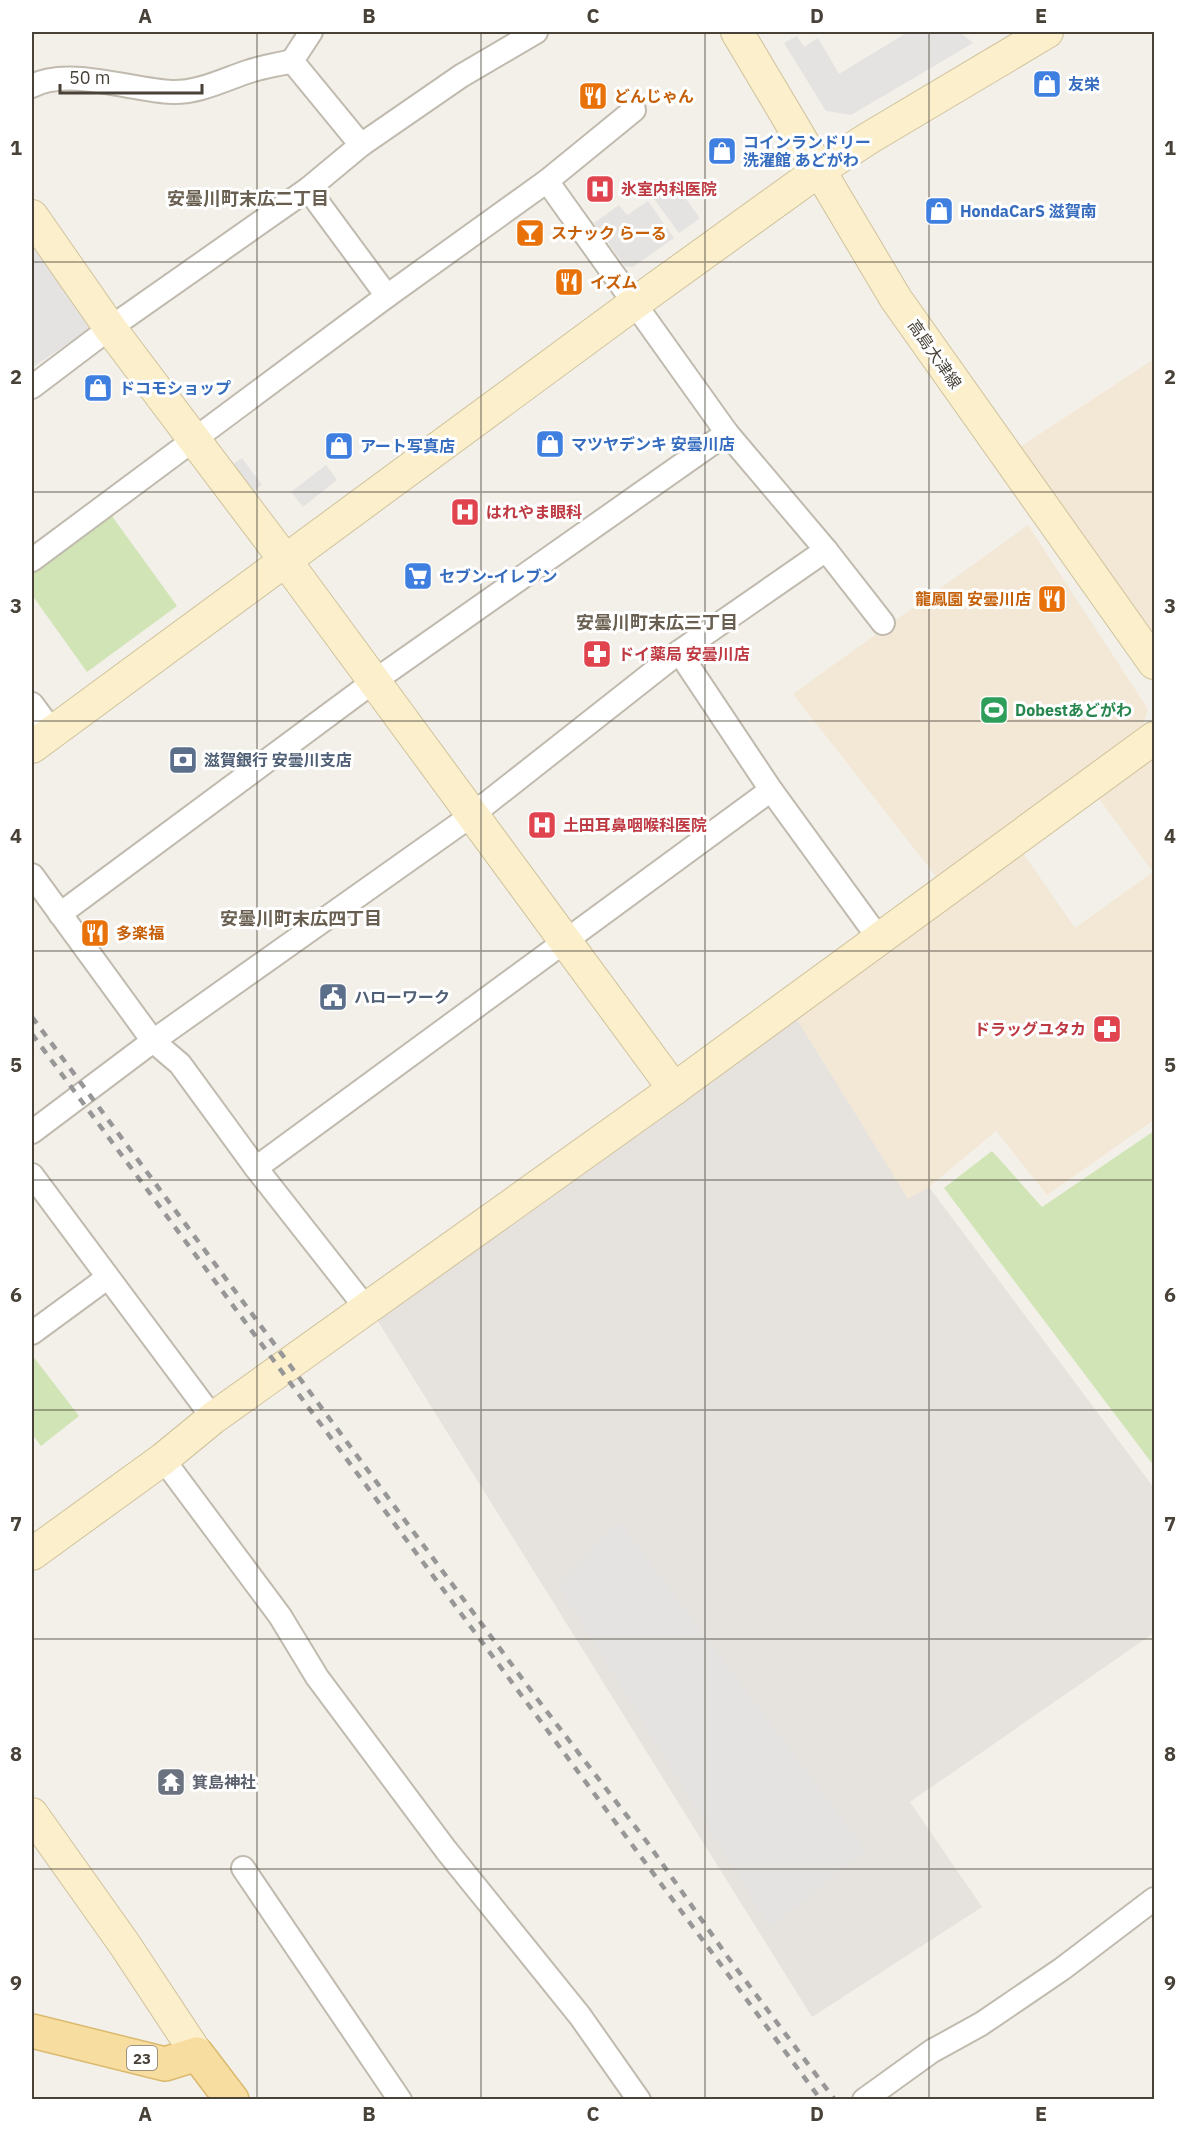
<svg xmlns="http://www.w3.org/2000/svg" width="1186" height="2131" font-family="'IBM Plex Sans','Noto Sans JP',sans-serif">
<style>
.commercial{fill:#f3e7d6}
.industrial{fill:#e6e2de}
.green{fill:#d0e4b5}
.parking{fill:#e5e3e1}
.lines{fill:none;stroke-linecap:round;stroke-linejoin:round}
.street-casing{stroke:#c1bbaf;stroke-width:26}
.secondary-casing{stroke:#d0c29c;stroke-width:34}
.primary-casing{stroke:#dbba6f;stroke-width:36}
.street{stroke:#fff;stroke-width:22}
.secondary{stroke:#fbefcc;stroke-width:32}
.primary{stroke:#f7dd9f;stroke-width:33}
.rail{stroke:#979797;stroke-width:4.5;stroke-dasharray:8 8;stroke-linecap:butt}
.grid{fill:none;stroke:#474138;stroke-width:1.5;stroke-opacity:0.55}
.labels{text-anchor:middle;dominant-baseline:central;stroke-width:6;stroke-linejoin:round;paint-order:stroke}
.shield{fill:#fff;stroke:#7e7a74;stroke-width:1.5}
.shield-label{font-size:15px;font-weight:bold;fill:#474138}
.shop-label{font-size:16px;font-weight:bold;fill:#366cbe;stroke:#fff;text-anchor:start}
.food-label{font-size:16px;font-weight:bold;fill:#c56008;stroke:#fff;text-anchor:start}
.health-label{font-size:16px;font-weight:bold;fill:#be3a42;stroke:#fff;text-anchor:start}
.street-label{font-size:16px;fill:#474138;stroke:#fff}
.leisure-label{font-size:16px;font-weight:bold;fill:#27864d;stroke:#fff;text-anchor:start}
.service-label{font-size:16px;font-weight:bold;fill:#4e5e75;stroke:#fff;text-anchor:start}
.worship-label{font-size:16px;font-weight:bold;fill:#5b616d;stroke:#fff;text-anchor:start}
.neighbourhood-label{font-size:18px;font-weight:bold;fill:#695f50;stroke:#fff}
.neatline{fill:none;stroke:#474138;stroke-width:2}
.grid-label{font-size:20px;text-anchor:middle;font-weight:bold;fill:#474138}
</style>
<rect width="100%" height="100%" fill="#f3f0e9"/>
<!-- commercial -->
<g class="commercial">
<path d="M1154 359V640L1020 447Z"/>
<path d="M1028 525 1148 709 1140 734 938 879 793 694Z"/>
<path d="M1154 755V1120L1047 1195 996 1131 929 1187 908 1200 793 1013 1023 853 1075 928 1153 872 1097 796Z"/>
</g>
<!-- industrial -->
<path class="industrial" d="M793 1013 908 1199 929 1187 1154 1488V1633L910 1802 982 1907 812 2017 374 1315Z"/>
<!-- green -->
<g class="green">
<path d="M109 512 177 606 87 672 32 595V570Z"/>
<path d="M1154 1131V1466L944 1188 992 1151 1042 1207Z"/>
<path d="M32 1355 79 1416 41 1446 32 1434Z"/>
</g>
<!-- parking -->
<g class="parking">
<path d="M908 32H960L973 43 851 115 826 111 784 43 797 36 804 47 818 38 839 74Z"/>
<path d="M674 183 700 218 679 233 653 198Z"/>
<path d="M648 201 674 238 633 267 625 266 594 223 619 205 627 215Z"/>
<path d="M32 242 92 327 32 368Z"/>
<path d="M242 458 262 485 252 492 232 465Z"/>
<path d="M326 465 337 480 303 507 291 492Z"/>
<path d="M619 1521 866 1850 770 1928 558 1585Z"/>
</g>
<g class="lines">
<!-- street casing -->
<g class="street-casing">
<g id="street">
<path d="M292 61 311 32"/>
<path d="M32 86C68 67 131 90 172 92 198 93 223 80 247 72 261 67 277 65 292 61L361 145"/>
<path d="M547 181 727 433 826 550 883 623"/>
<path d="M308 189 387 296"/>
<path d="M32 387 110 328 308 189 361 145 461 76 536 32"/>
<path d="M32 560 387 296 547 181 634 110"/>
<path d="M679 652 771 790 880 940"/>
<path d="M32 704 52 731"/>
<path d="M32 875 153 1041 180 1064 256 1168 366 1308"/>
<path d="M60 914 373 682 727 433"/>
<path d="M32 1132 153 1041 472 815 679 652 826 550"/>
<path d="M256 1168 771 790"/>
<path d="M32 1175 213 1418"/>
<path d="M32 1333 107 1278"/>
<path d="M163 1459 280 1616 317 1677 446 1850 580 2016 639 2100"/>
<path d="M243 1868 400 2100"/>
<path d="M864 2100 932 2051 981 2024 1062 1969 1154 1899"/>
</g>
</g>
<!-- secondary casing -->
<g class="secondary-casing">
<g id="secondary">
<path d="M737 32 896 299 1154 663"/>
<path d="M32 216 110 328 285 560 674 1089"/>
<path d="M32 747 635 303 821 169 869 138 1047 32"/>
<path d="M32 1554 163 1459 213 1418 674 1089 1154 738"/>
<path d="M32 1814 125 1945 197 2054"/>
</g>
</g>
<!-- primary casing -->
<g class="primary-casing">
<path id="primary" d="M32 2031 165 2064 197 2054 232 2100"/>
</g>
<!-- street -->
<use href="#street" class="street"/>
<!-- secondary -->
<use href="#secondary" class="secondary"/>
<!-- primary -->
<use href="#primary" class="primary"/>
<!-- rail -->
<g class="rail">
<path d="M32 1017 538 1700 647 1842 727 1956 835 2100"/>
<path d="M32 1034 821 2100"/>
</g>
</g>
<!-- grid -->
<path class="grid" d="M257 32V2100M481 32V2100M705 32V2100M929 32V2100M32 262H1154M32 492H1154M32 721H1154M32 951H1154M32 1180H1154M32 1410H1154M32 1639H1154M32 1869H1154"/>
<!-- icons -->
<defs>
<g id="shop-square" transform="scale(1.5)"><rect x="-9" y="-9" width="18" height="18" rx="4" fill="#3f7fe0" stroke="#fff"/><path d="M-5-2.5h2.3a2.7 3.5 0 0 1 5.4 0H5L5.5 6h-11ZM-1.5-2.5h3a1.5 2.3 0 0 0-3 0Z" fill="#fff"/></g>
<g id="restaurant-square" transform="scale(1.5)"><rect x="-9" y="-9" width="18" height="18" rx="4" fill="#e8710a" stroke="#fff"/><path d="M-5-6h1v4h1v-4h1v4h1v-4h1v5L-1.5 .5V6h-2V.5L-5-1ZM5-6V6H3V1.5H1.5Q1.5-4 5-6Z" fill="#fff"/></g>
<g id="hospital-square" transform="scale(1.5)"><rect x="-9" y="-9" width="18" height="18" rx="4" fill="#e0444e" stroke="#fff"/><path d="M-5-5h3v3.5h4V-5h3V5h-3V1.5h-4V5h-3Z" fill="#fff"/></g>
<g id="bar-square" transform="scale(1.5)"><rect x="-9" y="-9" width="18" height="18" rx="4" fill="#e8710a" stroke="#fff"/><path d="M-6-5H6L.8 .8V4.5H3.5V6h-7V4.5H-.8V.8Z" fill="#fff"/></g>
<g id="supermarket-square" transform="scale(1.5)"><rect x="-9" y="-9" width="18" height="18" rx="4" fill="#3f7fe0" stroke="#fff"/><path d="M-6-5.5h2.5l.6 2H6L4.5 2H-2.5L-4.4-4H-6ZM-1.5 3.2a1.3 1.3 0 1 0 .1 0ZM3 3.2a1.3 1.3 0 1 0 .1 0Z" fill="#fff"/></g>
<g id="pharmacy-square" transform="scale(1.5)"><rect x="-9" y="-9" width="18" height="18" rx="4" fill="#e0444e" stroke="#fff"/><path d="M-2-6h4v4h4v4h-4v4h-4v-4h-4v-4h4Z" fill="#fff"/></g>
<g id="stadium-square" transform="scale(1.5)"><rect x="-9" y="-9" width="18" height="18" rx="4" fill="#2e9e5b" stroke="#fff"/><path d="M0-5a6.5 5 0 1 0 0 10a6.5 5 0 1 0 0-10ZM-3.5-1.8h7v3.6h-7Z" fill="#fff"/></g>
<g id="bank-square" transform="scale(1.5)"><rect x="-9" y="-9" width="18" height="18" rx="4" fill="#5c6f8a" stroke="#fff"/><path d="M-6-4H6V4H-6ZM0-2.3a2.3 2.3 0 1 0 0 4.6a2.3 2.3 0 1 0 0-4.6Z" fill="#fff"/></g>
<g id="civic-square" transform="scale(1.5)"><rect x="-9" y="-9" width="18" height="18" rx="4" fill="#5c6f8a" stroke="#fff"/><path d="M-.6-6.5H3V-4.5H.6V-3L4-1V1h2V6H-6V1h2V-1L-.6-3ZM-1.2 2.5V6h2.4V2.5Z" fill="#fff"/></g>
<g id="temple-square" transform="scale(1.5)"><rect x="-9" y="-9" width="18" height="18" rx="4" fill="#6b7280" stroke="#fff"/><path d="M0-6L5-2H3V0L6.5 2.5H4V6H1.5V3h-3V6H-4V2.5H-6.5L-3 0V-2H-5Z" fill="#fff"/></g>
</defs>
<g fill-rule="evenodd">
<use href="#shop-square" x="1047" y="84"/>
<use href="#restaurant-square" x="593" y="96"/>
<use href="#shop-square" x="722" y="151"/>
<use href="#hospital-square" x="600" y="189"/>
<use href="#shop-square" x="939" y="211"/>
<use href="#bar-square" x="530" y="233"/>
<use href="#restaurant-square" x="569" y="282"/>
<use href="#shop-square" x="98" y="388"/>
<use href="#shop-square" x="550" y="444"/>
<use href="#shop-square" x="339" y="446"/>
<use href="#hospital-square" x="465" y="512"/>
<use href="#supermarket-square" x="418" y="576"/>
<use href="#restaurant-square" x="1052" y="599"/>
<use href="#pharmacy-square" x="597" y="654"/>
<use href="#stadium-square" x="994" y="710"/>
<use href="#bank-square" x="183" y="760"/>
<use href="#hospital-square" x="542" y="825"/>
<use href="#restaurant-square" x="95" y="933"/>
<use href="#civic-square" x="333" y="997"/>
<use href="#pharmacy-square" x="1107" y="1029"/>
<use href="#temple-square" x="171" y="1782"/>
</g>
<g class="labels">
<!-- shield labels -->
<rect class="shield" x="127" y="2046" width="30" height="24" rx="4.5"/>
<g class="shield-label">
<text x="142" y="2058">23</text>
</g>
<!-- shop labels -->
<g class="shop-label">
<text x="1068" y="84">友栄</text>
<text x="743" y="142">コインランドリー<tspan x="743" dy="18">洗濯館 あどがわ</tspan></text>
<text x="960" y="211">HondaCarS 滋賀南</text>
<text x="119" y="388">ドコモショップ</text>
<text x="571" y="444">マツヤデンキ 安曇川店</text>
<text x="360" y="446">アート写真店</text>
<text x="439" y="576">セブン-イレブン</text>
</g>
<!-- food labels -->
<g class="food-label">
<text x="614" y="96">どんじゃん</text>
<text x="551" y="233">スナック らーる</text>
<text x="590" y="282">イズム</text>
<text x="1031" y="599" text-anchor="end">龍鳳園 安曇川店</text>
<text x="116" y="933">多楽福</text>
</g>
<!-- health labels -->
<g class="health-label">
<text x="621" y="189">氷室内科医院</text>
<text x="486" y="512">はれやま眼科</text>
<text x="618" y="654">ドイ薬局 安曇川店</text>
<text x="563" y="825">土田耳鼻咽喉科医院</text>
<text x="1086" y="1029" text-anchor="end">ドラッグユタカ</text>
</g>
<!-- street labels -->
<g class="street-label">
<text transform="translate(935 354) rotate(55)">高島大津線</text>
</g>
<!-- leisure labels -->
<g class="leisure-label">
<text x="1015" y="710">Dobestあどがわ</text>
</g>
<!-- service labels -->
<g class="service-label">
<text x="204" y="760">滋賀銀行 安曇川支店</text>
<text x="354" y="997">ハローワーク</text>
</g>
<!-- worship labels -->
<g class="worship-label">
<text x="192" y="1782">箕島神社</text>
</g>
<!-- neighbourhood labels -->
<g class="neighbourhood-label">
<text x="248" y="198">安曇川町末広二丁目</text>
<text x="657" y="622">安曇川町末広三丁目</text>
<text x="301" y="918">安曇川町末広四丁目</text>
</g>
</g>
<!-- border -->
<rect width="1186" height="2131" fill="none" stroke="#ffffff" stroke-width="66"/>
<!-- scale -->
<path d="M60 84v9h142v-9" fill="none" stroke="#474138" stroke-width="3"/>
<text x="69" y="84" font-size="18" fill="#474138" stroke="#ffffff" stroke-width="4.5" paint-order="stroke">50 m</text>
<rect x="33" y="33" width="1120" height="2065" class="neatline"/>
<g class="grid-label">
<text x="145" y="23">A</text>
<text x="369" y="23">B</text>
<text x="593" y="23">C</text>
<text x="817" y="23">D</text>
<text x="1041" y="23">E</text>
<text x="16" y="155">1</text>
<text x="1170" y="155">1</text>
<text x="16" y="384">2</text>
<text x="1170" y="384">2</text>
<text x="16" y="613">3</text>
<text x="1170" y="613">3</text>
<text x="16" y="843">4</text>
<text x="1170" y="843">4</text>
<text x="16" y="1072">5</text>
<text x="1170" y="1072">5</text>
<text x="16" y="1302">6</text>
<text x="1170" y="1302">6</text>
<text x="16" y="1531">7</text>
<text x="1170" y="1531">7</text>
<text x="16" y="1761">8</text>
<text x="1170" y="1761">8</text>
<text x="16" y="1990">9</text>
<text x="1170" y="1990">9</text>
<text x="145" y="2121">A</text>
<text x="369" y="2121">B</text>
<text x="593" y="2121">C</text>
<text x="817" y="2121">D</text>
<text x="1041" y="2121">E</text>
</g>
</svg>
